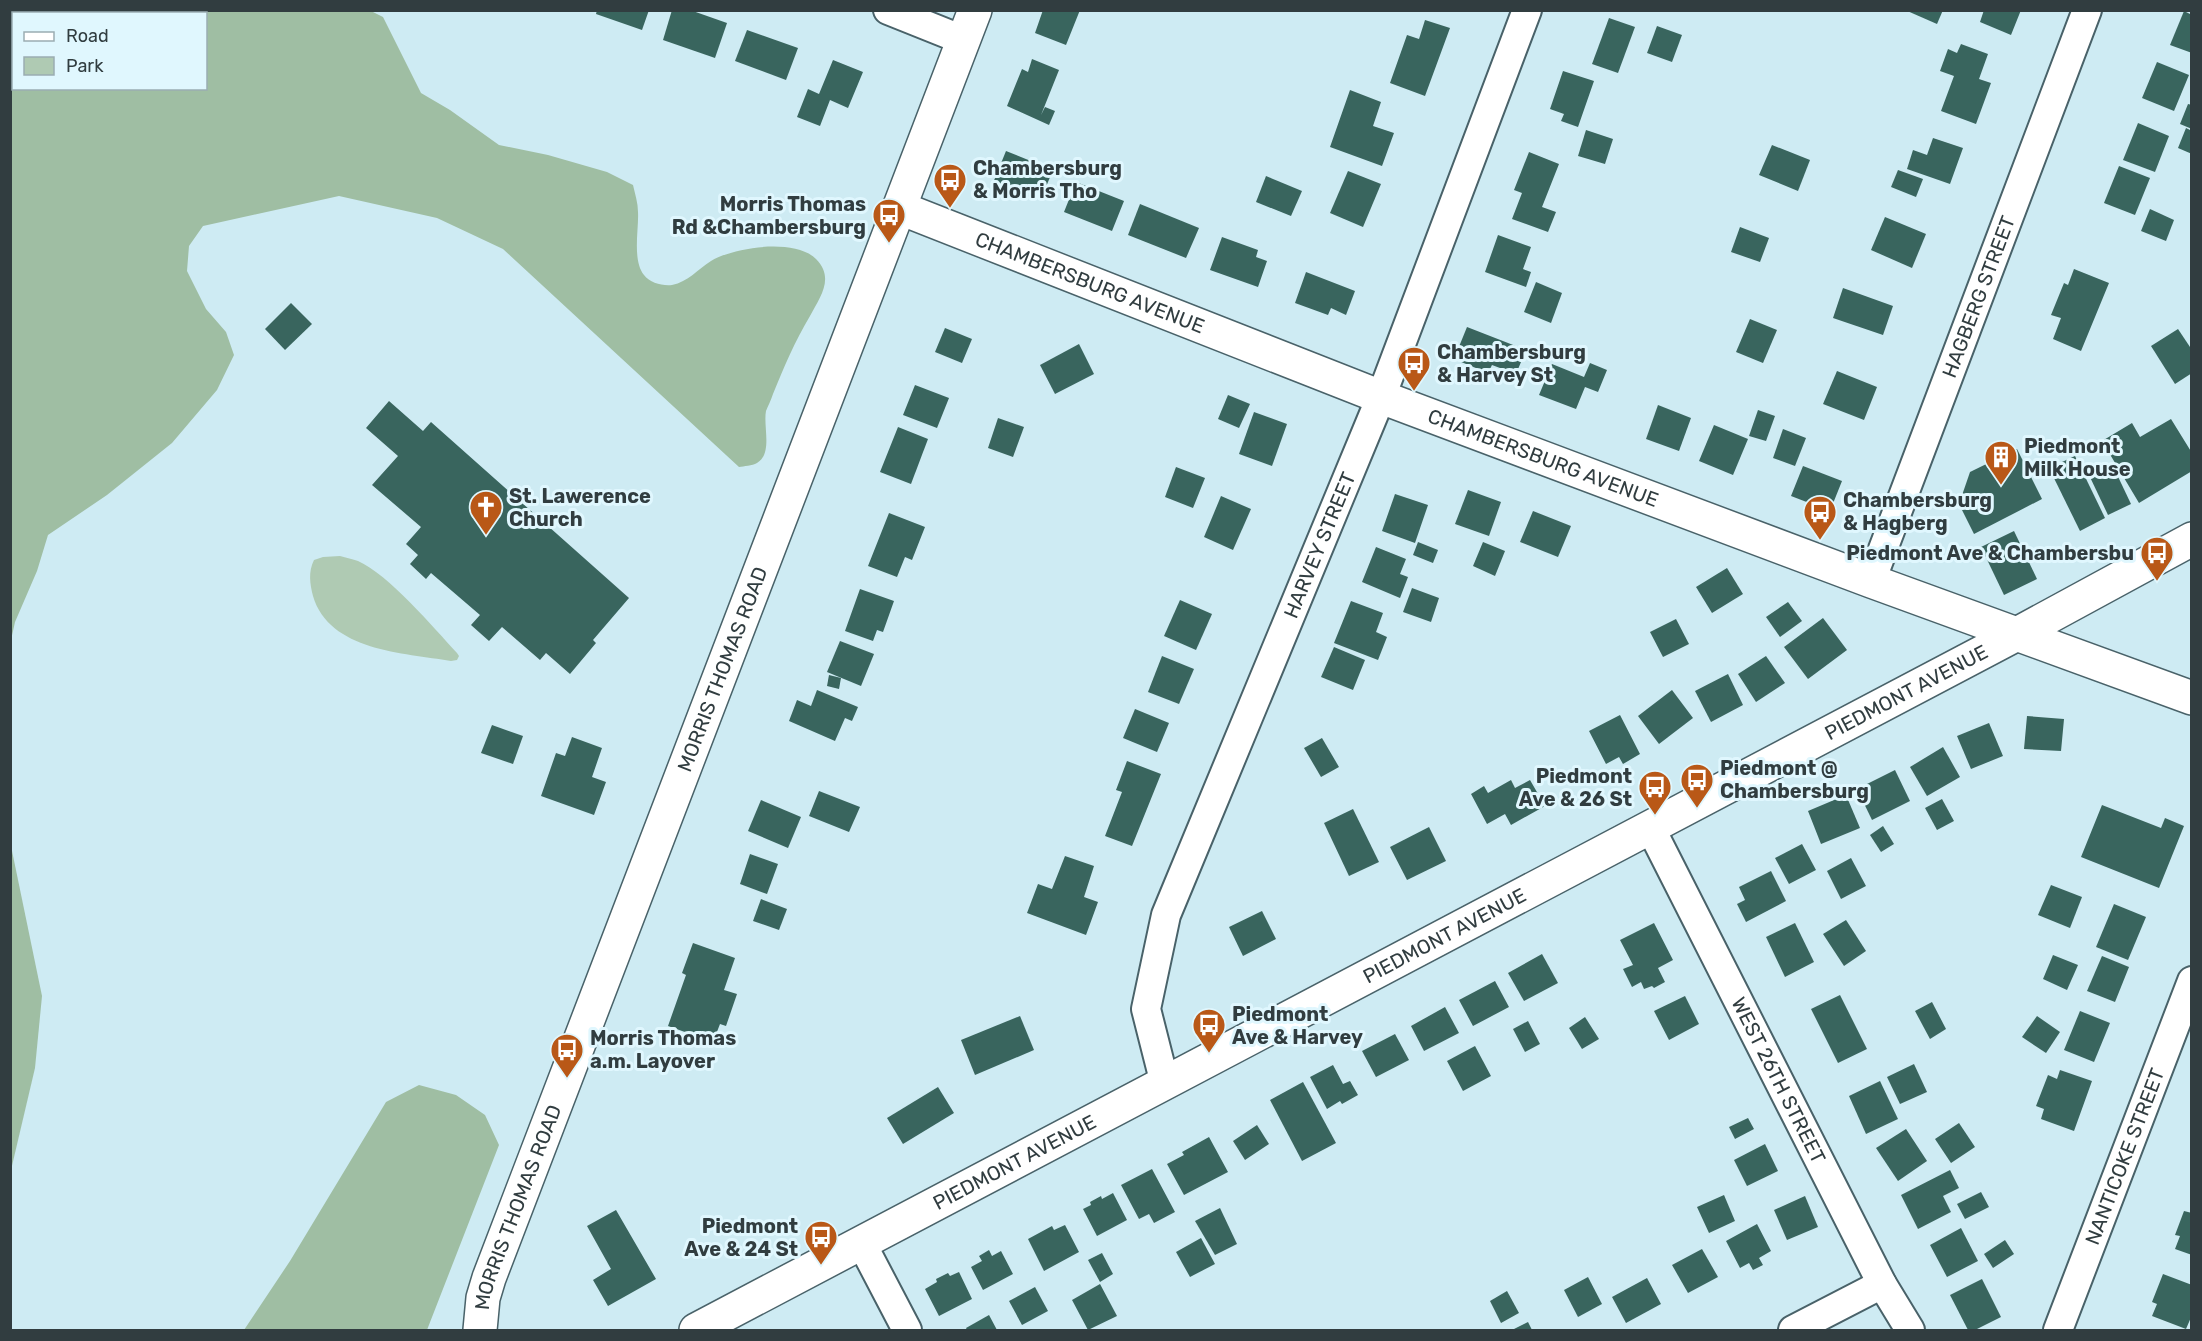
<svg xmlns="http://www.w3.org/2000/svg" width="2202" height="1341" font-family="Rubik,sans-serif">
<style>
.green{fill:#afcab3}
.forest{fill:#9fbea3;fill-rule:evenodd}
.building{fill:#39655e}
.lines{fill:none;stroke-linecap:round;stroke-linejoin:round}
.minor-casing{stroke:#496269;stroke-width:32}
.tertiary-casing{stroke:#496269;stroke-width:36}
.secondary-casing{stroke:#496269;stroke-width:36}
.minor{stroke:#fff;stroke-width:28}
.tertiary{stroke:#fff;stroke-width:33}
.secondary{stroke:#fff;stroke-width:33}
.labels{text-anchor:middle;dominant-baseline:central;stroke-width:6;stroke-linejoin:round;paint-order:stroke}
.poi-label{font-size:20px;font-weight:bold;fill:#313d40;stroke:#e0f7fe;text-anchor:start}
.street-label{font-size:20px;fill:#313d40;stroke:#e0f7fe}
</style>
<rect width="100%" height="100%" fill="#ceebf3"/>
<!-- green -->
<path class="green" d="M340 556C346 558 353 559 358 561 388 574 434 628 457 653L459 656 457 660 451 661C404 653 329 651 313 596 310 584 308 572 314 560L323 557Z"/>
<!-- forest -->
<g class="forest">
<path d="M11 10 371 11 383 17 421 93 450 110 499 145 548 155 607 172 633 185C635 194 638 203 638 212 639 229 632 260 644 275 650 283 662 286 672 285 688 282 698 269 711 261 734 247 795 238 816 259 835 278 820 297 810 316 795 341 784 367 773 394 771 400 768 406 766 411 763 426 773 454 757 463 752 466 744 466 739 467L503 249 437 218 339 196 203 226 189 246 187 271 206 309 226 332 234 355 217 390 172 443 107 495 48 535 37 571 15 622 11 640ZM14 14H206V88H14Z"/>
<path d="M11 846 42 996 35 1068 11 1170Z"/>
<path d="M419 1085 456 1095 485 1115 499 1145 427 1330H244L290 1261 386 1102Z"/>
</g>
<!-- building -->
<g class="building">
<path d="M597 10H649L642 30 596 14Z"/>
<path d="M672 10H690L727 23 715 58 663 40Z"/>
<path d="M1043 10H1080L1066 45 1035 33Z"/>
<path d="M1905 10H1943L1937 24Z"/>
<path d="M1984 10H2021L2011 35 1980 22Z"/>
<path d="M2184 11 2192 15V53L2170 45Z"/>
<path d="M1609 18 1635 27 1618 73 1592 64Z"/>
<path d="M1425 20 1450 28 1425 96 1390 83 1407 35 1419 39Z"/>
<path d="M1657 26 1682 35 1672 62 1647 53Z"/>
<path d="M747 30 798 48 786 80 735 61Z"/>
<path d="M1961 44 1988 54 1979 79 1991 83 1976 124 1941 111 1954 76 1940 71 1948 49 1957 53Z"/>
<path d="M1032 59 1059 70 1041 115 1045 107 1055 111 1049 125 1007 106 1022 69 1028 72Z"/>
<path d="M833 60 863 72 848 108 830 100 820 126 797 117 808 89 819 94Z"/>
<path d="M2157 62 2189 75 2174 111 2142 98Z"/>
<path d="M1563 71 1594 81 1578 127 1561 121 1564 114 1550 109Z"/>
<path d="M1350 90 1381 102 1373 126 1394 133 1382 166 1330 147Z"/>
<path d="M2188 104 2192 105V129L2180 124Z"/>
<path d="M2138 123 2169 136 2155 172 2123 160Z"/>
<path d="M2186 128 2192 131V154L2178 148Z"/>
<path d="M1586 130 1613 139 1605 164 1578 156Z"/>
<path d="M1933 138 1963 148 1950 184 1907 169 1913 150 1927 155Z"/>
<path d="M1772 145 1810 160 1798 191 1759 175Z"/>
<path d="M1006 151 1053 170 1043 194 1031 189 1029 197 993 183Z"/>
<path d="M1529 152 1559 164 1542 207 1556 212 1548 232 1512 219 1522 193 1514 190Z"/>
<path d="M2119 166 2150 178 2135 215 2104 203Z"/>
<path d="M1898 170 1923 179 1916 197 1891 187Z"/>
<path d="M1348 171 1381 184 1363 227 1330 213Z"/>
<path d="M1266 176 1302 191 1291 216 1256 202Z"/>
<path d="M1076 182 1124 201 1112 231 1064 212Z"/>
<path d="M1140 204 1199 228 1186 258 1128 235Z"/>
<path d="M2150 209 2174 220 2166 241 2141 231Z"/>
<path d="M1885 217 1926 234 1912 268 1871 250Z"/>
<path d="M1740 227 1769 238 1760 262 1731 252Z"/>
<path d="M1498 235 1531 247 1523 269 1531 272 1526 287 1485 272Z"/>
<path d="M1222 237 1258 250 1256 257 1267 261 1258 287 1210 270Z"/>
<path d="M2074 269 2109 283 2081 351 2053 339 2061 318 2051 315 2064 283 2068 285Z"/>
<path d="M1306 272 1355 291 1346 315 1331 308 1328 315 1295 303Z"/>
<path d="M1536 282 1562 293 1551 323 1524 312Z"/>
<path d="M1843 288 1893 306 1883 335 1833 318Z"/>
<path d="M291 303 312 324 285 350 265 329Z"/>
<path d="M1750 319 1777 330 1763 363 1736 352Z"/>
<path d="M1467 327 1526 350 1516 374 1492 365 1488 373 1454 359Z"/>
<path d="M945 328 972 339 962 363 935 352Z"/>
<path d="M2178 329 2192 350V373L2175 384 2151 346Z"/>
<path d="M1079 344 1094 374 1055 394 1040 365Z"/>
<path d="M1590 363 1607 370 1598 392 1585 387 1576 409 1539 395 1552 364 1584 377Z"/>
<path d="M1837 371 1877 387 1864 420 1823 404Z"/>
<path d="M915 385 949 398 937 428 903 415Z"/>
<path d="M1228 395 1250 404 1239 428 1218 419Z"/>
<path d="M389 401 423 431 431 422 629 598 593 640 596 643 570 674 546 653 540 660 502 627 489 641 471 625 480 615 431 573 426 579 410 564 418 555 406 544 421 527 372 485 398 456 366 428Z"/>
<path d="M1658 405 1691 418 1679 451 1646 439Z"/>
<path d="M1758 410 1775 416 1766 441 1749 436Z"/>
<path d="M1254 412 1287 424 1272 466 1239 454Z"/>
<path d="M998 418 1024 427 1013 457 988 448Z"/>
<path d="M2171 419 2192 453V471L2139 503 2102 441 2132 423 2140 437Z"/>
<path d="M1714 425 1748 439 1733 475 1699 461Z"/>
<path d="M898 427 928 439 911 484 880 472Z"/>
<path d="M1783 429 1806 438 1795 466 1773 458Z"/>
<path d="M2017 449 2042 499 1974 534 1959 504 1970 472Z"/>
<path d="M2075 456 2105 518 2080 531 2049 468Z"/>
<path d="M2112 464 2131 504 2108 515 2089 475Z"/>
<path d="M1803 466 1842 481 1830 511 1791 496Z"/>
<path d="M1176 467 1205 478 1193 508 1165 497Z"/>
<path d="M1468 490 1501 502 1489 536 1455 524Z"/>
<path d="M1395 494 1428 505 1415 543 1382 531Z"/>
<path d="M1221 496 1251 509 1233 550 1204 537Z"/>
<path d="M1533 511 1571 526 1558 557 1520 542Z"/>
<path d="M889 513 925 527 912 560 905 557 897 577 868 566Z"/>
<path d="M2014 531 2037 579 2004 595 1981 547Z"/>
<path d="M1418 542 1438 550 1433 563 1413 555Z"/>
<path d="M1483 542 1505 551 1495 576 1473 566Z"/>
<path d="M1376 547 1406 559 1400 574 1408 577 1400 598 1362 582Z"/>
<path d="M1727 568 1743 594 1712 613 1696 587Z"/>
<path d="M1412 588 1439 598 1431 622 1403 612Z"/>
<path d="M860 589 894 601 883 632 877 630 873 641 845 631Z"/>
<path d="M1180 600 1212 614 1196 650 1164 636Z"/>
<path d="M1351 601 1383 613 1376 632 1387 637 1378 660 1334 643Z"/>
<path d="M1788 602 1802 621 1780 637 1766 617Z"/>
<path d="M1823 618 1847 650 1808 679 1784 647Z"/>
<path d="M1676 619 1689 644 1663 657 1650 632Z"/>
<path d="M840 641 874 654 861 686 827 672Z"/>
<path d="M1334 647 1365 660 1353 690 1321 677Z"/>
<path d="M1162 656 1194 669 1179 704 1148 692Z"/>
<path d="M1766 656 1785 683 1756 702 1738 674Z"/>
<path d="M1728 674 1743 705 1711 722 1695 691Z"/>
<path d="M829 675 841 678 839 689 827 686Z"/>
<path d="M817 690 858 707 852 721 845 718 835 741 789 721 797 700 811 706Z"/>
<path d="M1672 690 1693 718 1659 744 1638 716Z"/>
<path d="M1135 709 1169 723 1157 752 1123 738Z"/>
<path d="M1620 715 1640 754 1623 764 1619 757 1606 764 1589 731Z"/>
<path d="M2027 716 2064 719 2061 751 2024 749Z"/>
<path d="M1989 723 2003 756 1971 769 1957 736Z"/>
<path d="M492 725 523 736 513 764 481 753Z"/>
<path d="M572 737 602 748 592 777 606 782 594 815 541 796 556 753 565 756Z"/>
<path d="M1322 738 1339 767 1321 777 1304 748Z"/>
<path d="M1943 747 1960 777 1927 796 1910 767Z"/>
<path d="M1127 761 1161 774 1132 846 1105 836 1122 792 1116 790Z"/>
<path d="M1895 770 1910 801 1872 820 1857 789Z"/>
<path d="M1511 780 1515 788 1530 780 1545 806 1511 825 1505 814 1487 824 1471 794 1484 786 1488 793Z"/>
<path d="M819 791 860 807 849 832 809 816Z"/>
<path d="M1846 795 1860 828 1821 844 1808 811Z"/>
<path d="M1942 799 1954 821 1937 830 1925 808Z"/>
<path d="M761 800 801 817 788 848 748 831Z"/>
<path d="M2102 805 2161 828 2165 818 2184 826 2159 888 2081 857Z"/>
<path d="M1353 809 1379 862 1349 876 1324 823Z"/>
<path d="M1883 826 1894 844 1881 852 1870 835Z"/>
<path d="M1429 827 1446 861 1407 880 1390 847Z"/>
<path d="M1802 844 1816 870 1789 884 1775 858Z"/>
<path d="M750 854 778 864 767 894 740 884Z"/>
<path d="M1065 856 1094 866 1084 897 1098 902 1086 935 1027 913 1038 884 1052 889Z"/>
<path d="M1851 858 1866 886 1841 899 1827 871Z"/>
<path d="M1771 871 1786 901 1746 922 1737 904 1745 900 1739 887Z"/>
<path d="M2051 885 2082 897 2070 928 2038 915Z"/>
<path d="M761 899 787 909 779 930 753 921Z"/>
<path d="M2114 904 2146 917 2128 960 2096 947Z"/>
<path d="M1262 911 1276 939 1243 956 1229 927Z"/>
<path d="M1846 920 1866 951 1844 966 1823 934Z"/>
<path d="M1654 923 1673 960 1658 968 1665 982 1654 988 1652 986 1644 989 1641 982 1632 987 1623 969 1633 965 1620 940Z"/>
<path d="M1795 923 1814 962 1785 977 1766 937Z"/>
<path d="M693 943 735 958 724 990 737 994 726 1026 720 1024 713 1042 668 1026 686 975 682 973Z"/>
<path d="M1542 954 1558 983 1524 1001 1508 973Z"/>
<path d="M2053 955 2078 965 2067 990 2043 979Z"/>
<path d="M2102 956 2129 967 2115 1002 2087 991Z"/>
<path d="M1495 981 1509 1007 1473 1026 1459 1000Z"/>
<path d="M1840 995 1867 1049 1838 1063 1811 1009Z"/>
<path d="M1685 996 1699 1024 1669 1040 1654 1011Z"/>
<path d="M1932 1002 1946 1029 1930 1039 1915 1011Z"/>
<path d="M1445 1007 1459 1033 1424 1051 1411 1026Z"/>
<path d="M2080 1011 2110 1023 2094 1062 2064 1050Z"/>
<path d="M1020 1016 1034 1050 975 1075 961 1040Z"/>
<path d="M2037 1016 2060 1032 2046 1053 2022 1037Z"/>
<path d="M1585 1017 1599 1039 1582 1049 1569 1028Z"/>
<path d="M1528 1021 1540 1044 1525 1052 1513 1029Z"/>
<path d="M1395 1034 1409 1060 1376 1077 1362 1051Z"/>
<path d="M1475 1046 1491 1076 1463 1091 1447 1061Z"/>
<path d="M1914 1064 1927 1092 1900 1104 1887 1077Z"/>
<path d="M1333 1065 1343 1084 1350 1081 1358 1095 1342 1104 1340 1101 1327 1109 1310 1077Z"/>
<path d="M2060 1070 2092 1081 2074 1131 2041 1119 2044 1109 2036 1106 2048 1075 2057 1079Z"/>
<path d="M1880 1081 1898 1119 1866 1134 1849 1096Z"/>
<path d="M1303 1082 1336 1143 1302 1161 1270 1100Z"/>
<path d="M938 1087 954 1113 903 1144 887 1118Z"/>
<path d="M1748 1118 1754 1129 1735 1139 1729 1127Z"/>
<path d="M1959 1123 1975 1147 1951 1163 1935 1139Z"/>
<path d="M1257 1125 1269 1144 1245 1160 1233 1141Z"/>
<path d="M1906 1129 1927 1161 1898 1181 1876 1148Z"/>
<path d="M1209 1137 1228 1172 1184 1195 1167 1164 1184 1155 1182 1152Z"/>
<path d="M1765 1144 1778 1171 1747 1186 1734 1160Z"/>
<path d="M1152 1169 1175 1212 1154 1223 1149 1214 1139 1219 1121 1185Z"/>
<path d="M1950 1170 1959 1188 1943 1196 1951 1212 1918 1229 1901 1195Z"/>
<path d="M1981 1192 1989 1207 1965 1219 1957 1204Z"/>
<path d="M1113 1193 1127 1220 1097 1236 1083 1209 1091 1205 1090 1202 1101 1196 1102 1199Z"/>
<path d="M1724 1195 1735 1221 1709 1233 1697 1207Z"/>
<path d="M1805 1196 1818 1227 1787 1240 1774 1210Z"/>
<path d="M1220 1208 1237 1244 1215 1255 1195 1221Z"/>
<path d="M616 1210 656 1279 608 1306 593 1280 611 1269 587 1226Z"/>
<path d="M2184 1211 2192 1213V1255L2175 1249 2180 1236 2175 1235Z"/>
<path d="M1757 1224 1771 1251 1759 1258 1763 1265 1753 1270 1749 1263 1740 1268 1726 1241Z"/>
<path d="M1065 1225 1079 1252 1044 1271 1028 1239 1052 1226 1054 1230Z"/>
<path d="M1961 1228 1978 1261 1947 1277 1930 1245Z"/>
<path d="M1201 1238 1215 1264 1190 1277 1176 1252Z"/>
<path d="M2005 1240 2014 1254 1993 1268 1984 1254Z"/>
<path d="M1702 1249 1718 1277 1688 1293 1672 1265Z"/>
<path d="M989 1250 992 1256 1001 1251 1013 1274 983 1290 971 1267 982 1261 979 1256Z"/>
<path d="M1102 1253 1113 1274 1100 1282 1088 1260Z"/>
<path d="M959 1272 972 1299 939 1316 925 1289 937 1282 936 1279 948 1273 950 1276Z"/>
<path d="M2163 1274 2192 1285V1315L2186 1329 2152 1316 2157 1304 2152 1302Z"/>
<path d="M1588 1277 1602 1304 1578 1317 1564 1290Z"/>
<path d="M1647 1278 1661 1304 1626 1323 1612 1297Z"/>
<path d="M1982 1279 2001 1317 1975 1330H1968L1950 1295Z"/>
<path d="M1100 1284 1117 1316 1088 1330 1072 1300Z"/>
<path d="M1035 1287 1048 1311 1022 1325 1009 1301Z"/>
<path d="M1507 1291 1519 1313 1501 1323 1490 1301Z"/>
<path d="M989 1315 997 1330H967L966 1328Z"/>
<path d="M1528 1322 1532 1330H1512Z"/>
</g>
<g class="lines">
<!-- minor casing -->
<g class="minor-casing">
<g id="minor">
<path d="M888 10 963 40"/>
<path id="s1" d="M1871 581 2087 10"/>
<path id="s2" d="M1650 827 1882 1284 1910 1330"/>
<path id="s3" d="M1165 1084 1146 1009 1166 915 1381 397 1527 10"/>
<path d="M862 1244 907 1330"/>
<path d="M1793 1330 1882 1284"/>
<path id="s4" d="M2058 1330 2192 981"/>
</g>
</g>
<!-- tertiary casing -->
<g class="tertiary-casing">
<g id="tertiary">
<path id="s5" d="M900 208 1381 397 1871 581 2192 698"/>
</g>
</g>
<!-- secondary casing -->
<g class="secondary-casing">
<g id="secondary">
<path id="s6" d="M480 1330 483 1298 489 1278 975 10"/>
<path id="s7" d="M696 1330 2017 634 2192 539"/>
</g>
</g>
<!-- minor -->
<use href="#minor" class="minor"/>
<!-- tertiary -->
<use href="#tertiary" class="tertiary"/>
<!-- secondary -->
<use href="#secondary" class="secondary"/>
</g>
<!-- icons -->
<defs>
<g id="bus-pin" transform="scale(1.725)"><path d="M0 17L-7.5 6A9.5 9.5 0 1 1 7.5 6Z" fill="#b95817" stroke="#e0f7fe"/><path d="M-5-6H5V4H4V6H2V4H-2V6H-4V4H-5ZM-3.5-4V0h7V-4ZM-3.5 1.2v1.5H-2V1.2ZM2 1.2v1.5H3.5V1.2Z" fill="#fff"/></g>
<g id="building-pin" transform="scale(1.725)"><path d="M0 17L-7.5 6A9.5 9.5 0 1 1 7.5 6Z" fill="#b95817" stroke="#e0f7fe"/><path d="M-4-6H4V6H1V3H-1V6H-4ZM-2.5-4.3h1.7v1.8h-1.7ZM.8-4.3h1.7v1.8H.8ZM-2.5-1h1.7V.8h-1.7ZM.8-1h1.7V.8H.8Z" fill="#fff"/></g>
<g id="church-pin" transform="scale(1.725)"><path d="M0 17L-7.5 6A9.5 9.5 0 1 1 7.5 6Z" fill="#b95817" stroke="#e0f7fe"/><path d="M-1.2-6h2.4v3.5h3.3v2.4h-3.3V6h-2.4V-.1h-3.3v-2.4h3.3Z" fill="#fff"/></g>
</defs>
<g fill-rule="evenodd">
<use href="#bus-pin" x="950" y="180"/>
<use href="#bus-pin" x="889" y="215"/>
<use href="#bus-pin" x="1414" y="363"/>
<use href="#building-pin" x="2001" y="457"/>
<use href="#church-pin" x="486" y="507"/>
<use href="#bus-pin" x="1820" y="512"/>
<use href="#bus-pin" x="2157" y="553"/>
<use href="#bus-pin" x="1697" y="780"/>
<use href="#bus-pin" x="1655" y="787"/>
<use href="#bus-pin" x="1209" y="1025"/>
<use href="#bus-pin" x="567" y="1050"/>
<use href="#bus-pin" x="821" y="1237"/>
</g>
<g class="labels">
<!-- poi labels -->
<g class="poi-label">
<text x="973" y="168">Chambersburg<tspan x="973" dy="23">&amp; Morris Tho</tspan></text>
<text x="866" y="204" text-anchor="end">Morris Thomas<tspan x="866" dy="23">Rd &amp;Chambersburg</tspan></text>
<text x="1437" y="352">Chambersburg<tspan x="1437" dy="23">&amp; Harvey St</tspan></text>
<text x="2024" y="446">Piedmont<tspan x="2024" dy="23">Milk House</tspan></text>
<text x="509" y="496">St. Lawerence<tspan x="509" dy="23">Church</tspan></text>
<text x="1843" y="500">Chambersburg<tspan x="1843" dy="23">&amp; Hagberg</tspan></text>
<text x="2134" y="553" text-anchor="end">Piedmont Ave &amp; Chambersbu</text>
<text x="1720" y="768">Piedmont @<tspan x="1720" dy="23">Chambersburg</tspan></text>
<text x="1632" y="776" text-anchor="end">Piedmont<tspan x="1632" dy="23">Ave &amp; 26 St</tspan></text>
<text x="1232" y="1014">Piedmont<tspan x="1232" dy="23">Ave &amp; Harvey</tspan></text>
<text x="590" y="1038">Morris Thomas<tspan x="590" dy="23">a.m. Layover</tspan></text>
<text x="798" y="1226" text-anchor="end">Piedmont<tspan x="798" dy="23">Ave &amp; 24 St</tspan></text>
</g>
<!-- street labels -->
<g class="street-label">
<text stroke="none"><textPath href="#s5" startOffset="204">CHAMBERSBURG AVENUE</textPath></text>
<text stroke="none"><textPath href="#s1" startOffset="304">HAGBERG STREET</textPath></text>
<text stroke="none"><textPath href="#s5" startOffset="690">CHAMBERSBURG AVENUE</textPath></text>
<text stroke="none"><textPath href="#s3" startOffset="574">HARVEY STREET</textPath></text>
<text stroke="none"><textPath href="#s6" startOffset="705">MORRIS THOMAS ROAD</textPath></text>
<text stroke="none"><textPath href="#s7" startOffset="1368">PIEDMONT AVENUE</textPath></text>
<text stroke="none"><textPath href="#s7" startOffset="846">PIEDMONT AVENUE</textPath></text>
<text stroke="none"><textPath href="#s2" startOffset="284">WEST 26TH STREET</textPath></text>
<text stroke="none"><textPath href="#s4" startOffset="186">NANTICOKE STREET</textPath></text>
<text stroke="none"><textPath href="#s7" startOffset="360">PIEDMONT AVENUE</textPath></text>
<text stroke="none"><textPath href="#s6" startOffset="129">MORRIS THOMAS ROAD</textPath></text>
</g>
</g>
<!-- border -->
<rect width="2202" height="1341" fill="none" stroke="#313d40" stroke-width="24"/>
<!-- legend -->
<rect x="12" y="12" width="195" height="78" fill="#e0f7fe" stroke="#9aadb2" stroke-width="1.5"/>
<rect x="24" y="32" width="30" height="9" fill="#ffffff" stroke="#9aadb2" stroke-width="1.5"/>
<text x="66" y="42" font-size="18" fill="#313d40">Road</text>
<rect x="24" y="57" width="30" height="18" fill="#afcab3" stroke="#9aadb2" stroke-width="1.5"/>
<text x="66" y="72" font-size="18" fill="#313d40">Park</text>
</svg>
